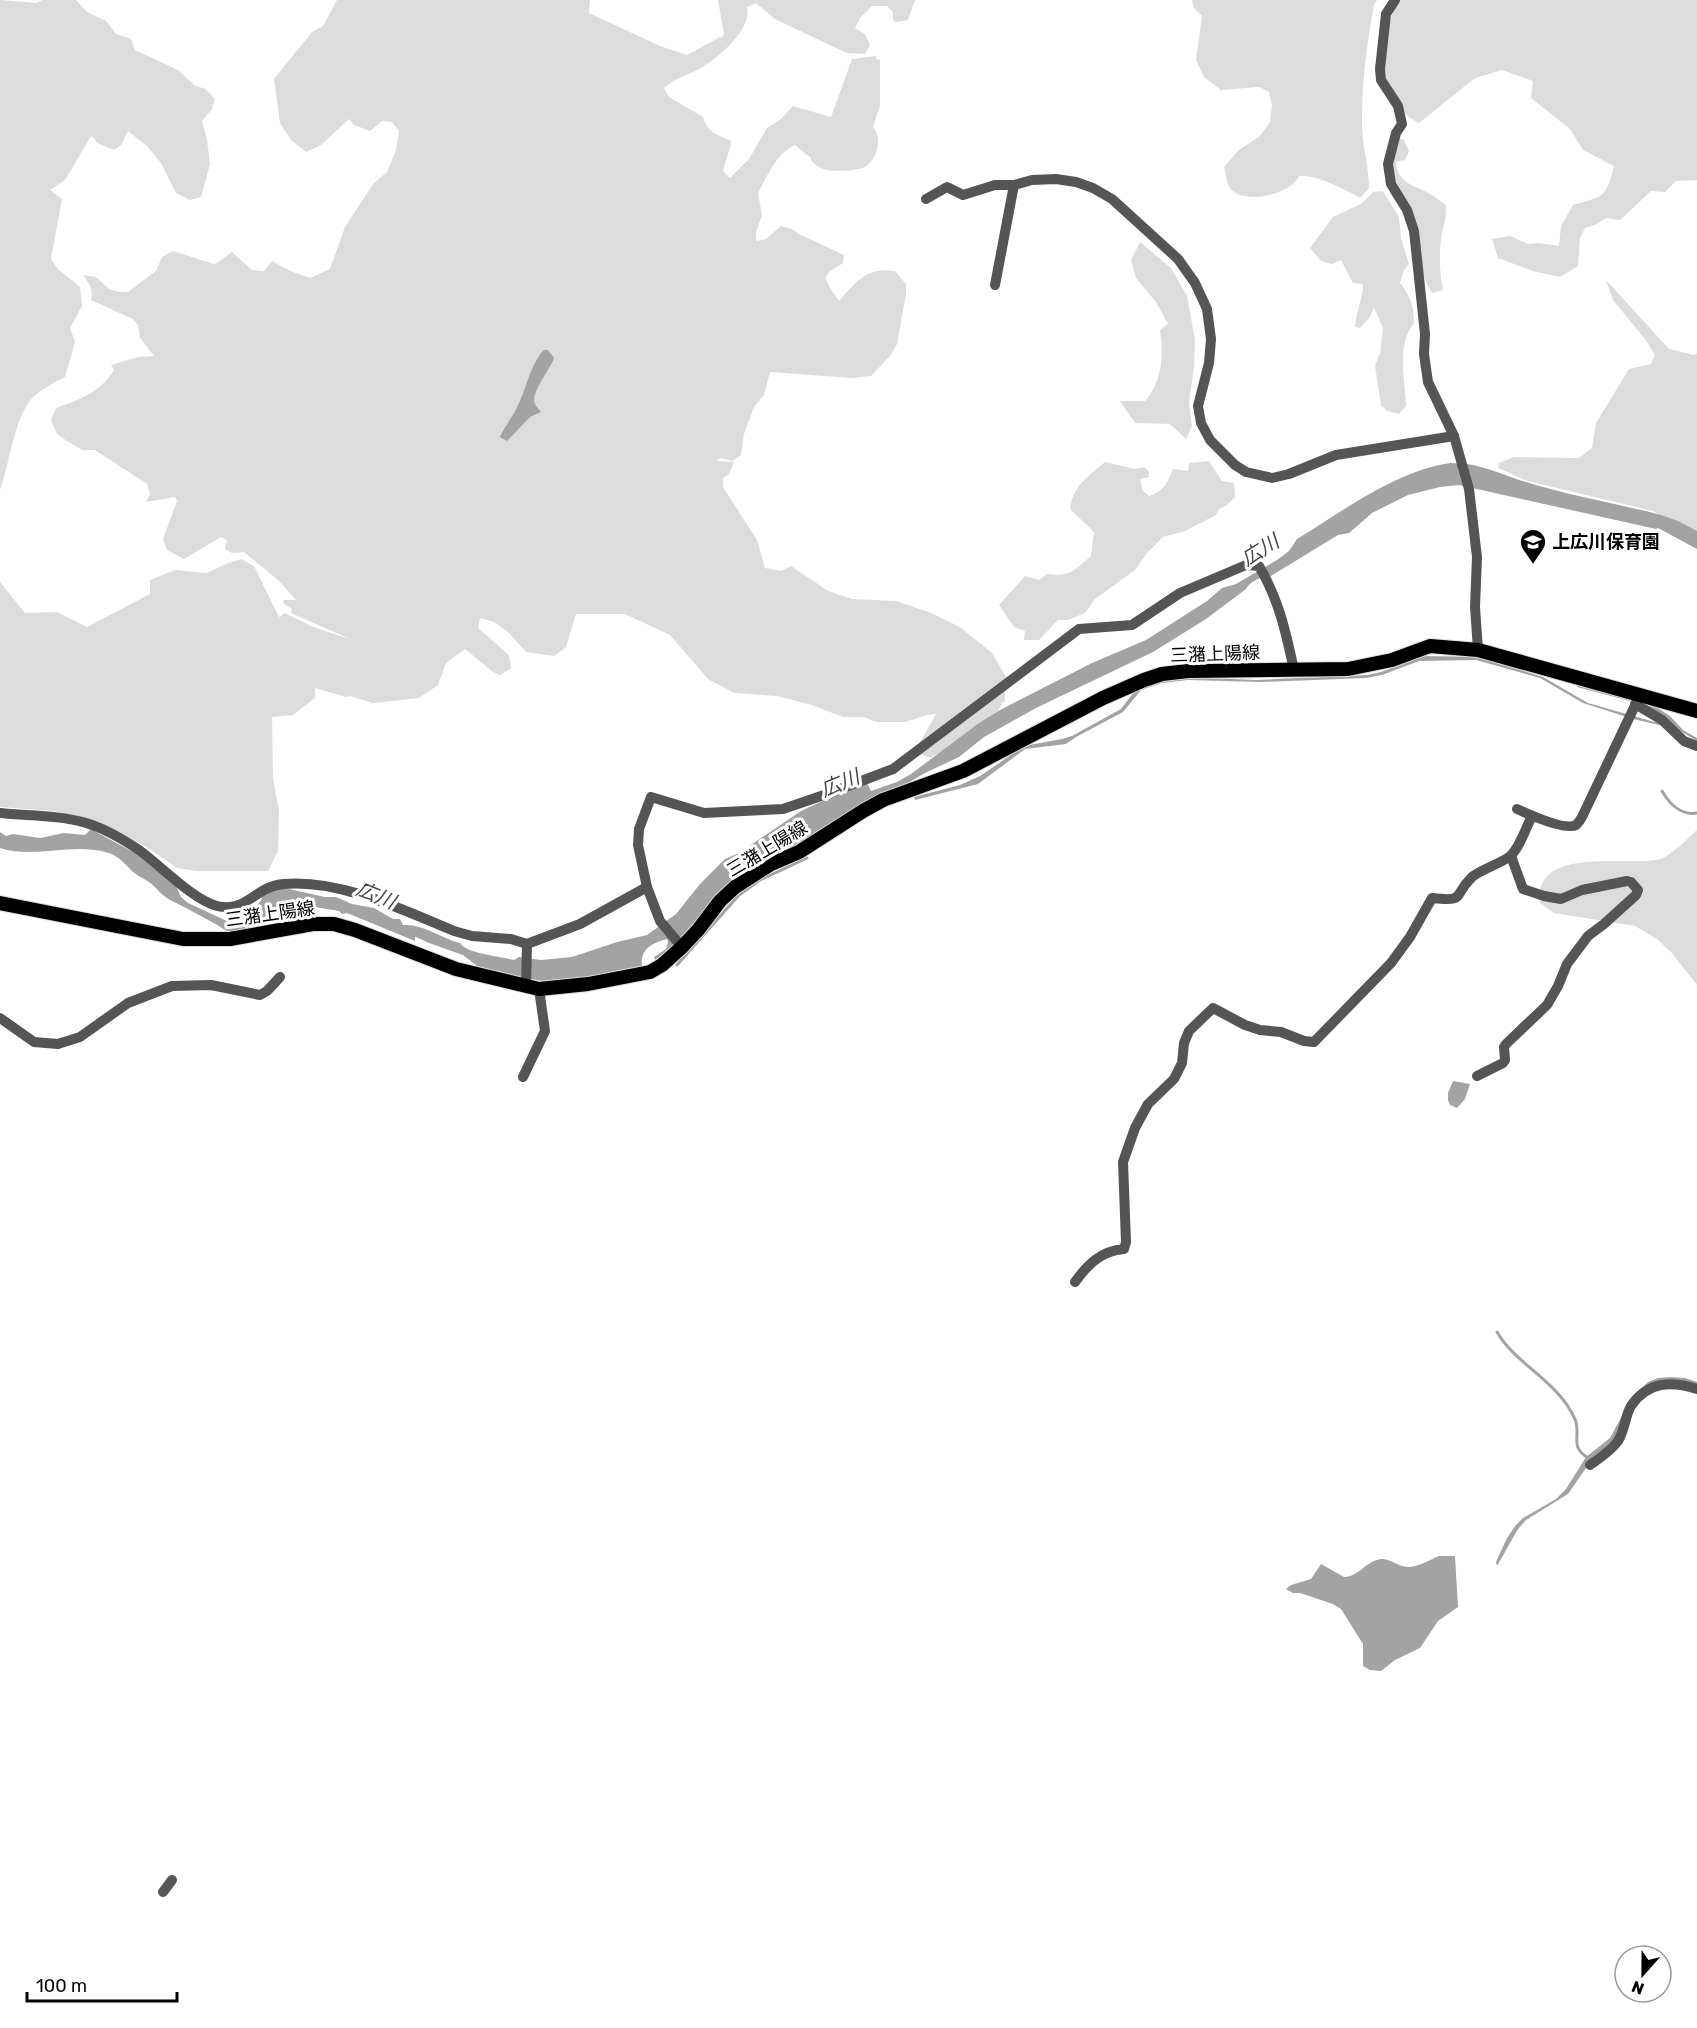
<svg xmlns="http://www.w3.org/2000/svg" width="1697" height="2028" font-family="Rubik,'Noto Sans JP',sans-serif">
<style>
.green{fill:#dcdcdc}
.water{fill:#a3a3a3}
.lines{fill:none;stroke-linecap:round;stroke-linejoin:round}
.stream{stroke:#a3a3a3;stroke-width:3}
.major-casing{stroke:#dbdbdb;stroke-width:16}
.minor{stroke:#555;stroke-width:10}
.major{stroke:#000;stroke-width:14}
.labels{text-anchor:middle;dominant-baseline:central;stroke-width:6;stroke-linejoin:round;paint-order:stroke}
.poi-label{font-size:18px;font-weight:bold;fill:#000;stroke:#fff;text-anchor:start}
.street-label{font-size:18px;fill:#000;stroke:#fff}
.water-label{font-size:20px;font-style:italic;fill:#444;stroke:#fff}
</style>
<rect width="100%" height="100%" fill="#fff"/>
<!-- green -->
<g class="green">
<path d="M0 0 37 3 42 0H76L87 12 106 21 116 34 131 39 135 50 178 70 194 85 205 89 215 99 212 109 202 121 207 140 210 164 201 197 190 200 176 193 161 163 147 146 128 131 121 145 114 150 97 143 94 138 91 136 65 180 50 190 62 199 51 259 58 269 80 287 82 306 70 328 75 342 65 377C55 382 42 389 33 397 14 417 10 463 0 490Z"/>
<path d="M337 0H590L589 13 660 46 687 55 720 37 721 38 724 34 718 0H915L908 20 896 22 893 20V12L887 6H872L860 18 855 28 865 34 870 45 865 54 847 53 838 49 775 19 756 3 747 7C752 31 716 60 697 70 686 76 673 79 664 88L669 97 703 117C706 130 717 136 730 140L731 144 723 171 730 178 749 159 767 128 781 119 793 106 831 117 852 59 876 56V59L880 60V105L873 127C883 137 877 160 865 167 858 171 830 172 823 169 819 168 814 163 811 161V158L795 145C777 152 767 177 758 193L762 215 756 232V241L766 239 781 226 792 229 799 234 844 255 843 263 829 272 825 278 832 291 839 301C857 281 867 267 895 271L906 284V294L897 344 890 356 871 376 852 378 770 372 764 395 754 407 744 434 741 455 732 461 721 458 717 461 734 462 729 474 723 478V487L757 540 765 568 781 571 791 566 828 591 852 599 896 601 931 613 960 627 992 653 1008 680 1005 690V701L1002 703C996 725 949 747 930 758L915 751 936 714 927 715 905 722H876L864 717H843L812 705 777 696 734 693 708 679 670 635 625 614H576L566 647 554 656 526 652 508 632 494 622 480 618 478 628 509 655 511 668 500 675 493 672 465 649 446 663 438 685 419 698 373 703 350 696 346 697 315 688V698L293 715 272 717 273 778 279 811 278 851 268 871H197L177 868 145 846 99 822 54 811 0 807V582L25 613 57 612 87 627 150 594V580L175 570 207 573 228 563 241 559 254 566 279 617 285 613 313 627 350 639 291 613 292 609 284 604 283 600H296L278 580 244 552 232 553 225 549 227 540 221 537 184 559 167 550 163 539 177 501 175 497 146 502 150 494 147 484 95 450H82L64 439 57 434 51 420 56 408C79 400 101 392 114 370L111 365 138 357 154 356 140 338 138 325 133 319 91 300C94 290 89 283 83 275L96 277 109 289 119 292H128L156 271 162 257 173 251 214 264 217 263 232 252 252 270 264 271 272 261 290 271 310 278 330 269 345 227 373 184 387 172 396 150 399 131 392 122 382 121 370 131 354 125 349 119 321 145 306 152 291 140 280 123 274 79 312 32 323 26Z"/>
<path d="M1192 0H1377L1374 5C1367 43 1362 81 1362 119 1361 142 1369 165 1369 188L1360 198C1346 190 1315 174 1299 176 1290 196 1239 206 1229 186 1226 181 1226 173 1224 167L1239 150 1260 136 1270 122 1272 105 1269 92 1259 87 1221 90 1204 77 1196 60 1202 16 1194 8Z"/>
<path d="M1398 0H1697V180L1676 181 1665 192 1651 191 1620 220 1606 218 1597 224 1585 228 1580 238 1578 266 1560 277 1533 271 1498 258 1492 239 1510 236 1528 244 1539 243 1559 246 1561 226 1573 205C1603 196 1606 199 1614 166L1583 150 1570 129 1531 98 1533 81 1502 70 1475 78 1419 123 1409 117 1385 93 1384 36Z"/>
<path d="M1392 136 1404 140 1409 151 1405 160 1396 162C1398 185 1416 185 1430 194 1436 197 1441 202 1446 205 1447 216 1444 223 1442 233 1439 252 1439 270 1443 290L1432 293C1418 270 1416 243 1406 218 1403 209 1395 203 1391 194 1382 177 1385 153 1392 136Z"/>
<path d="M1383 191 1399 217 1401 238 1409 264 1404 270 1400 283C1411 297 1414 307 1414 323 1396 345 1405 379 1406 406L1399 414 1387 411 1381 405 1375 366 1380 353 1383 328 1374 307 1370 317 1360 328 1355 327C1356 310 1363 300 1363 284L1353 283 1341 260 1332 264 1321 261 1310 248 1333 217 1361 204 1373 192Z"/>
<path d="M1140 242 1171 268 1187 296 1195 340 1194 366 1189 404 1192 426 1186 439 1170 424 1135 423 1120 401H1145C1162 382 1164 355 1160 330L1168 324 1156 302 1136 278 1131 260Z"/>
<path d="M1606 280 1669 349 1694 355 1697 353V537L1653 511 1528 481 1498 468 1499 463 1514 457 1579 458 1592 448 1596 423 1629 369 1651 364 1655 355 1645 339 1613 300Z"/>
<path d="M1209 461 1222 481 1234 483 1235 497 1227 505 1219 509 1216 515 1185 531 1163 537 1147 553 1135 570 1095 599 1085 613 1068 620H1058L1039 640H1024L1025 631 1014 627 999 605 1025 576 1039 580 1047 574C1071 577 1073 571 1091 556L1094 532 1070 509C1073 485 1088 477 1105 462L1135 469 1144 467 1149 471V477L1140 479 1143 491 1149 496C1164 491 1167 484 1173 469L1188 471 1189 463Z"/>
<path d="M1697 830V985L1671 952 1657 939 1635 926 1554 913 1539 902C1537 844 1625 868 1660 859 1671 856 1688 838 1697 830Z"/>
</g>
<!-- water -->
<g class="water">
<path d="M544 350H548L554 358C550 370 530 393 535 404 536 407 539 409 541 412L530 417 507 441 500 437C505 426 512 418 517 407 527 389 529 366 544 350Z"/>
<path d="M1451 463C1481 463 1499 474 1526 482 1570 496 1616 503 1661 515L1678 521 1697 531V549L1658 528 1656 529 1459 485 1440 487 1408 495 1372 513 1349 533 1338 535 1269 577C1261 576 1249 582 1246 589L1206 619 1153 652 1036 708 984 737 959 757 925 773 803 844 755 863 728 885 685 937 679 939 658 962 655 960 654 957 666 949 668 942 667 939C652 943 640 949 642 966L647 968 566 982 542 981 476 970V965L463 955 429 943 416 937H415V941L347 913 342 914 339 911 303 905 296 902H288L274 908 251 930 230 933C210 920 190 910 170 900 161 895 156 887 149 882 143 878 137 876 131 870 122 861 118 855 105 852 71 843 34 859 0 848V832L6 836 13 834 40 838 64 833 85 835 91 829 140 856 176 886 181 897 188 903 229 922 247 918 262 899 261 896 277 889H289L325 897H336L352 904 374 908 393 919H400L403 925C424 924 441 938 460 943 467 954 499 956 514 960L519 957 541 960 572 957 617 942 647 935 676 914 700 884 725 859 739 853 801 811 866 781 871 791 897 782 911 774 979 723 1002 709 1092 663 1146 640 1207 601 1222 588 1236 584 1277 560 1289 551 1297 539C1343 511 1397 470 1451 463Z"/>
<path d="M1424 656 1480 657 1493 661 1543 677 1588 703 1658 723 1645 705 1577 687 1578 684 1650 703 1670 716 1683 730 1697 738V741L1677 729 1633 719 1583 703 1540 678 1476 660 1419 661 1382 675 1366 678 1261 682 1188 680 1162 683 1141 690 1123 712 1076 737 1066 744 1025 749 978 784 915 800 914 797 960 785 980 776 1024 746 1062 739 1072 736 1121 709 1137 688 1158 680 1184 677 1256 680 1367 675 1381 672Z"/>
<path d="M1453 1081 1470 1084 1465 1099 1457 1108 1450 1105 1448 1100V1093Z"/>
<path d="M1670 1377 1685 1378 1697 1382V1386L1646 1388 1616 1437 1586 1468 1568 1494 1526 1520 1518 1529 1497 1566 1496 1562 1507 1538 1516 1525 1523 1518 1556 1499 1566 1489 1586 1457 1610 1438 1632 1397 1648 1382 1658 1378Z"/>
<path d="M1439 1556H1455L1458 1607 1438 1621 1420 1648 1395 1660 1381 1671 1370 1670 1363 1666V1644L1341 1609 1333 1604 1300 1593H1293L1286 1589 1291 1585 1311 1579 1321 1564 1344 1577C1359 1576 1364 1564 1377 1560 1387 1556 1398 1567 1408 1567 1419 1567 1429 1560 1439 1556Z"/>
</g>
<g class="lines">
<!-- stream -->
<g class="stream">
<path d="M1662 791C1669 803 1681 816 1697 813"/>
<path d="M677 965 739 895 760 880 807 858"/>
<path d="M1497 1332C1513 1360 1548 1377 1567 1405 1570 1410 1574 1416 1576 1422 1580 1439 1570 1446 1588 1458"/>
</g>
<!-- major casing -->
<g class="major-casing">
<path id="major" d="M0 903 183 939H230L313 924H334L355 930 456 969 539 989 588 984 650 972 662 965 682 947 698 930 720 901 735 887 771 864 799 852 863 811 883 800 963 771 1103 698 1144 680 1162 674 1188 671 1348 669 1392 660 1430 646 1478 650 1697 711"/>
</g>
<!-- minor -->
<g class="minor">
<path d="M1395 0 1386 14 1380 69 1381 80 1398 106 1402 124 1396 133 1388 164 1391 184 1407 210 1414 231 1425 334 1424 354 1428 382 1454 436 1469 489 1477 557 1475 607 1478 650"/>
<path d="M926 199 947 187 963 195 995 185H1014L1032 180 1056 179 1076 182 1093 188 1112 199 1178 259 1195 283 1207 309 1211 339 1209 363 1198 406 1201 423 1210 440 1235 465 1246 472 1272 478 1289 474 1336 455 1454 436"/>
<path d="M995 285 1014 185"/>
<path d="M1635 704 1662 720 1684 741 1697 746"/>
<path d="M1517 809C1528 814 1565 831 1576 825 1577 824 1581 819 1582 817L1640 695"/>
<path d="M0 813C28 816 59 815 86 823 104 828 124 840 139 850 160 865 193 900 217 906 247 913 255 886 284 884 340 879 403 910 454 931L472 936 511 939 527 944 580 924 647 887"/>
<path d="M682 947 660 921 647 887 638 845 639 829 651 797 704 813 783 809 827 794 893 769 1079 629 1132 625 1180 593 1246 565 1259 566C1279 600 1286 633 1294 670"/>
<path d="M526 986 527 944"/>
<path d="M0 1018 34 1042 58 1044 80 1037 128 1003 172 986 211 985 260 995 267 991 280 977"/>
<path d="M1477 1076 1503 1063 1505 1060 1504 1047 1506 1044 1547 1005 1558 986 1567 964 1588 936 1604 924 1636 895 1638 890 1631 882 1627 881 1582 890 1561 899 1544 896 1523 889 1511 856"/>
<path d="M523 1077 545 1031 539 989"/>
<path d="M1075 1282C1088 1264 1101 1251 1124 1249L1126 1242 1123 1162 1135 1128 1148 1104 1174 1079 1182 1063 1184 1043 1189 1031 1213 1008 1245 1025 1260 1030 1281 1032 1304 1041 1314 1042 1391 963 1410 937 1432 898C1467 902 1452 896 1472 877 1480 870 1499 864 1509 857 1519 850 1526 827 1532 816"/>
<path d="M1590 1465C1600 1458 1611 1451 1618 1441 1625 1430 1625 1416 1631 1406 1648 1381 1671 1381 1697 1389"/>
<path d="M163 1892 172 1880"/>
</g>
<!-- major -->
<use href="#major" class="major"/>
</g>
<!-- icons -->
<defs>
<g id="school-pin" transform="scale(1.35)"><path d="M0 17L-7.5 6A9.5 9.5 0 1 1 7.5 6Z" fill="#000" stroke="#fff"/><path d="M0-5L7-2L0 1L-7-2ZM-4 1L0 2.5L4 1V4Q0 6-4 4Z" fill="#fff"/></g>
</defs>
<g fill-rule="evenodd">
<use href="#school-pin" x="1533" y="542"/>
</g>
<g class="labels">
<!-- poi labels -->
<g class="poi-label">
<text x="1552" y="542">上広川保育園</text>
</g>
<!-- street labels -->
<g class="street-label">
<text transform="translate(1215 654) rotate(-2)">三潴上陽線</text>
<text transform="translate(767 849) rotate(-31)">三潴上陽線</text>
<text transform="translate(270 914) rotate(-8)">三潴上陽線</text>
</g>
<!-- water labels -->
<g class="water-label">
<text transform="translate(1260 550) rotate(-32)">広川</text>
<text transform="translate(840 783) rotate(-22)">広川</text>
<text transform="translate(376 895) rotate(22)">広川</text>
</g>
</g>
<!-- north arrow -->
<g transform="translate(1643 1974) rotate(201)"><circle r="28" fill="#ffffff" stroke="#999999" stroke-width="1.5"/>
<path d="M0-4.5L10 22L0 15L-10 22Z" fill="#000000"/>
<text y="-9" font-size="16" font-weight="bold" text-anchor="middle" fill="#000000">N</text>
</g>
<!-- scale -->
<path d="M27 1992v9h150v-9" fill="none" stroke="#000000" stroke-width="3"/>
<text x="36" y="1992" font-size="18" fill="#000000" stroke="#ffffff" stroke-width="4.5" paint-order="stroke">100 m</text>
</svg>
